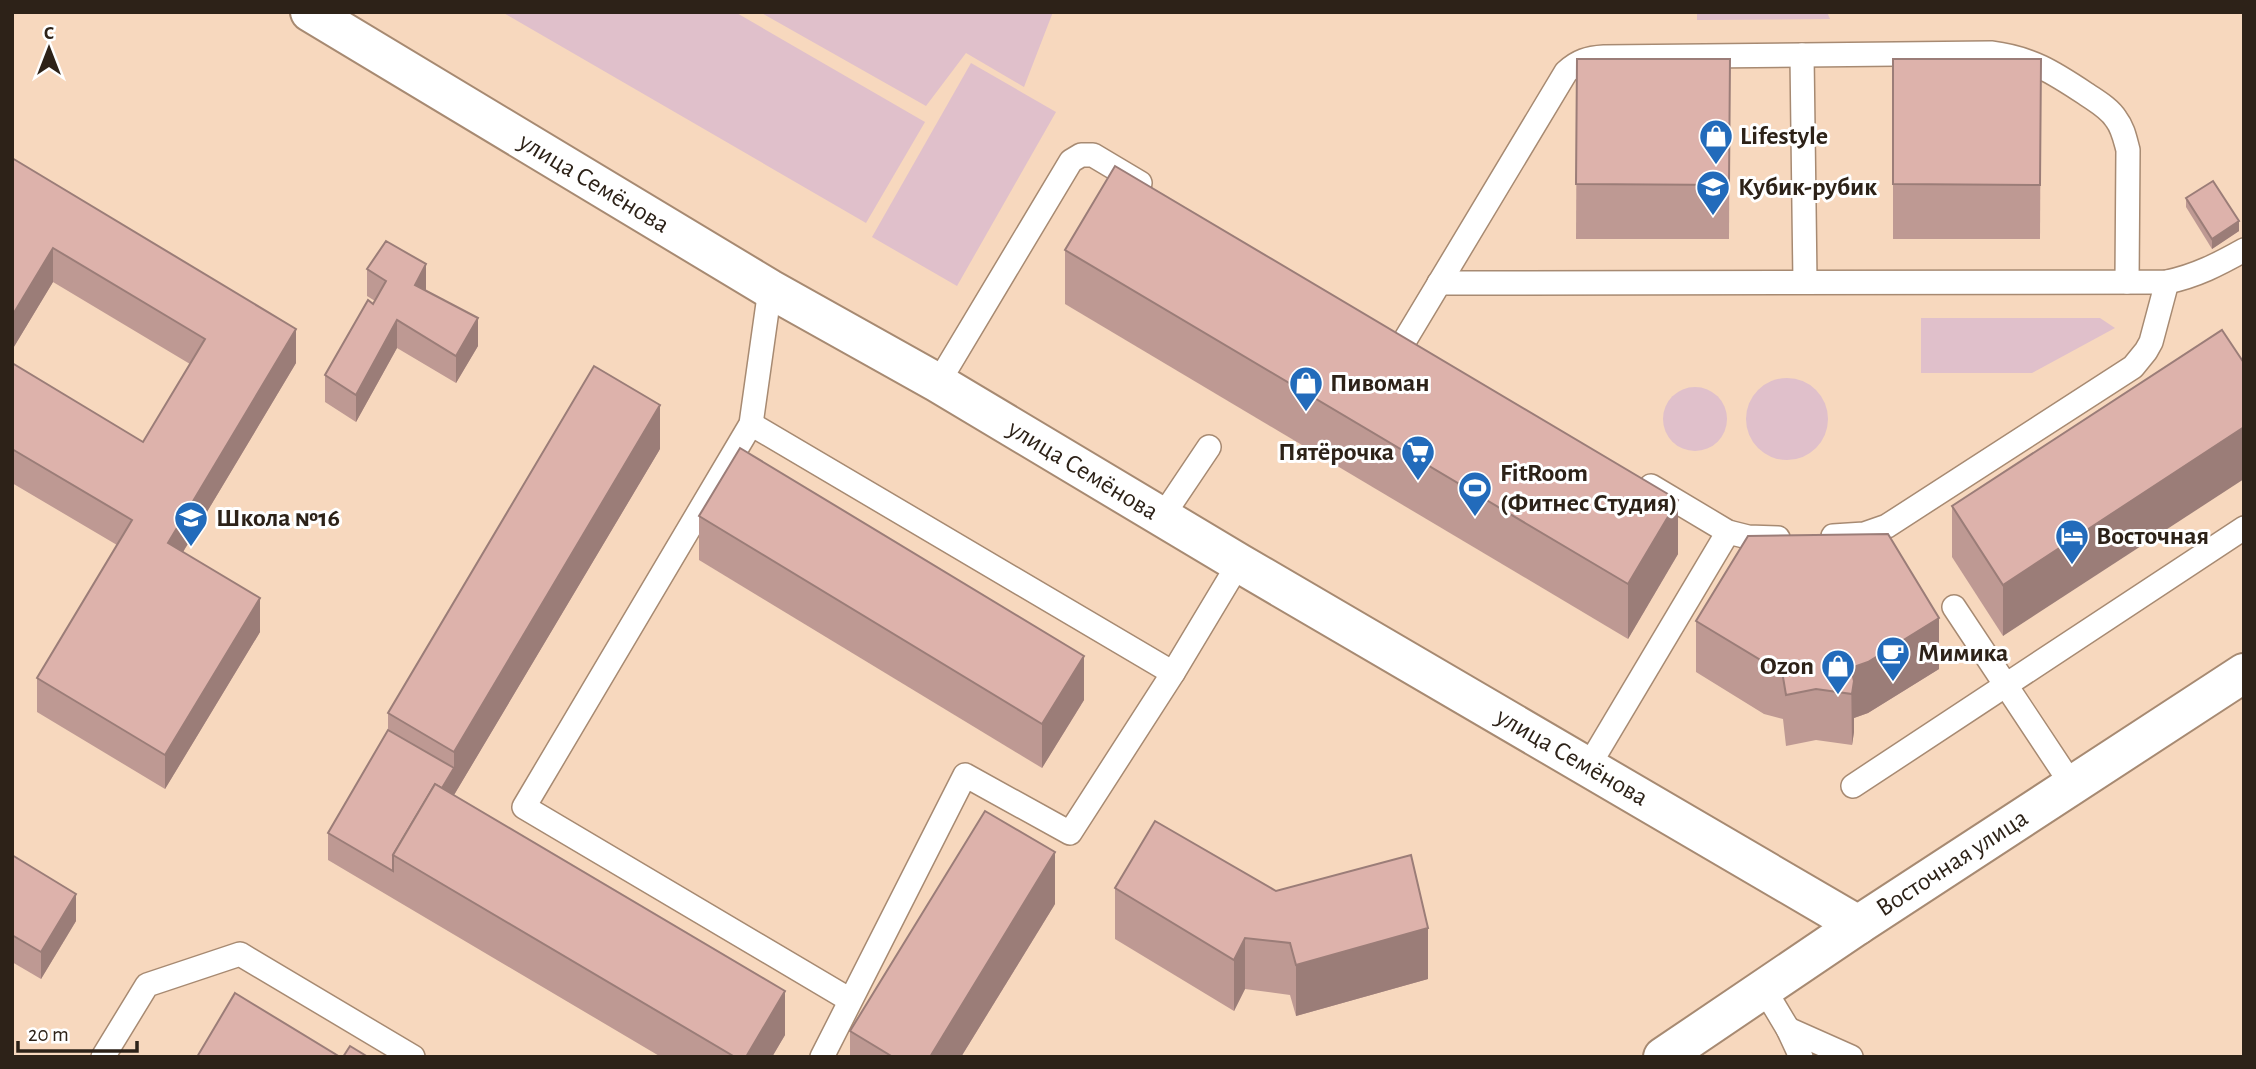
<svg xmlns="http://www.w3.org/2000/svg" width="2256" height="1069" font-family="'Alegreya Sans',sans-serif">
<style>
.green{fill:#e0c0cb}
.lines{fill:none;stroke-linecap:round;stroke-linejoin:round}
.lane-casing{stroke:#a78a72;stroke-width:26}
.street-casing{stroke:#a78a72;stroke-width:42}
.secondary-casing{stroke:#a78a72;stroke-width:42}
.lane{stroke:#fff;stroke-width:23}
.street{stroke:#fff;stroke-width:38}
.secondary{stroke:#fff;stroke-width:38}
.wall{fill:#be9993}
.shaded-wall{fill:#9b7d78}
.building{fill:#ddb2ab;stroke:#9b7d78;stroke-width:2}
.labels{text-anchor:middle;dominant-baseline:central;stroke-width:6;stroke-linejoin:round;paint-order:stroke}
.poi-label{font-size:26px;font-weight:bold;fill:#2d2218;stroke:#fff;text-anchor:start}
.street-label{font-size:26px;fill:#2d2218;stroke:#fff}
</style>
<rect width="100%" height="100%" fill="#f7d8be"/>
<!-- green -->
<g class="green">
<path d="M502 12H735L925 122 866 223Z"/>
<path d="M760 12H1053L1024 87 966 53 926 106Z"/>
<path d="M1697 12H1827L1830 19 1697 20Z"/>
<path d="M971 63 1056 112 957 286 872 237Z"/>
<path d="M1921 318H2100L2115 328 2032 373H1921Z"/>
<circle cx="1787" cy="419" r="41"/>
<circle cx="1695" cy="419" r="32"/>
</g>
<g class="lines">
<!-- lane casing -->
<g class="lane-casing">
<g id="lane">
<path d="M1802 55 1805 282"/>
<path d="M1439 283 2167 282C2196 276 2219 264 2244 250"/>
<path d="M770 289 751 424 524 807 850 1000"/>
<path d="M1405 340 1566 72C1578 61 1588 58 1604 57L1991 53C2031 58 2053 72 2086 94 2096 101 2109 108 2116 119 2123 128 2125 139 2128 150L2127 282"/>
<path d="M938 383 1071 161 1081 155H1093L1140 183"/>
<path d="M751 424 1173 673"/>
<path d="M1651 486 1728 532 1748 537 1778 538"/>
<path d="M1162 517 1209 447"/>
<path d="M1833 536 1864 534 1887 526 2133 367 2146 351 2151 342 2167 282"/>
<path d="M1954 607 2072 785"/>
<path d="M1588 767 1728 532"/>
<path d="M1853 786 2244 528"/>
<path d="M1764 989 1788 1029 1801 1057"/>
<path d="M1788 1029 1851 1057"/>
<path d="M103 1057 147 985 240 954 413 1057"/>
<path d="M822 1057 965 775 1070 833 1173 673 1239 563"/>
</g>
</g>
<!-- street casing -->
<g class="street-casing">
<path id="street" d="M310 12 770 289 938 383 1239 563 1858 925"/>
</g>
<!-- secondary casing -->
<g class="secondary-casing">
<path id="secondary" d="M1663 1057 1858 925 2244 673"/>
</g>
<!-- lane -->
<use href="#lane" class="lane"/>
<!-- street -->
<use href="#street" class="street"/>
<!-- secondary -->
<use href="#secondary" class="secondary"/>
</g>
<!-- wall -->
<g class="wall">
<path d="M1577 59H1730L1729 239H1576Z"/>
<path d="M1893 59H2041L2040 239H1893Z"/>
<path d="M12 158 296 363 183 552 260 632 165 789 37 712V678L117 545 12 483V363L143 442 190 364 53 282 12 350Z"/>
<path d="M2186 198 2239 231 2212 249 2186 207Z"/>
<path d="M1065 250 1678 554 1628 639 1065 304Z"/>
<path d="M367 269 426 290 478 346 456 383 397 348 356 422 325 402V375L375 301 367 296Z"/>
<path d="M2222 330 2003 636 1952 557V506Z"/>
<path d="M660 449 454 795 785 1035 772 1057H661L328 860V833L388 730V713Z"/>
<path d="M699 516 1084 700 1042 768 699 560Z"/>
<path d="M1696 621 1939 669 1868 713 1854 718V732L1852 745 1816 740 1786 746 1783 719 1764 714 1696 672Z"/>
<path d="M12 855 76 921 41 979 12 962Z"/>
<path d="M1115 888 1428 979 1296 1016 1290 995 1245 989 1234 1011 1115 939Z"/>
<path d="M1055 904 961 1057H850V1031Z"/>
</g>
<!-- shaded-wall -->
<g class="shaded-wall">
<path d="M2239 221V231L2212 249V239Z"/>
<path d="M53 248V282L12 350V316Z"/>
<path d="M426 264V291L415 285Z"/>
<path d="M478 318V346L456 383V356Z"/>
<path d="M397 320V348L356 422V395Z"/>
<path d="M296 329V363L168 577V543Z"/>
<path d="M660 405V449L454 795 401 859 454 768V752Z"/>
<path d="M2244 427V479L2003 636V585Z"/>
<path d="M1678 500V554L1628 639V584Z"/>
<path d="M260 598V632L165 789V755Z"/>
<path d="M1939 618V669L1868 713 1854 718V732L1852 745 1851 668Z"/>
<path d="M1084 656V700L1042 768V724Z"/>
<path d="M1055 852V904L961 1057H930Z"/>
<path d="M76 894V921L41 979V952Z"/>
<path d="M1428 928V979L1296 1016V965Z"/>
<path d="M1245 938V989L1234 1011V960Z"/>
<path d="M785 991V1035L772 1057H746Z"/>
</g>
<!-- building -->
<g class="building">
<path d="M1577 59H1730L1729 185 1576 184Z"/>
<path d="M1893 59H2041L2040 185 1893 184Z"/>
<path d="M12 158 296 329 168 543 260 598 165 755 37 678 132 520 12 449V363L143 442 205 339 53 248 12 316Z"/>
<path d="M1115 166 1678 500 1628 584 1065 250Z"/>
<path d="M2213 181 2239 221 2212 239 2186 198Z"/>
<path d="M386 241 426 264 415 285 478 318 456 356 397 320 356 395 325 375 368 300 373 304 386 281 367 269Z"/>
<path d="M2222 330 2244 363V427L2003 585 1952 506Z"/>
<path d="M594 366 660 405 454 752 388 713Z"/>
<path d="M740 448 1084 656 1042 724 699 516Z"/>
<path d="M1888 534 1939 618 1868 662 1851 668 1854 681 1852 694 1816 689 1786 695 1783 677 1786 669 1764 662 1696 621 1748 536Z"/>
<path d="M388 730 454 768 442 788 435 784 393 855V871L328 833Z"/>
<path d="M435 784 785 991 746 1057H735L393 855Z"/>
<path d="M985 811 1055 852 930 1057H893L850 1031Z"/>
<path d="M1155 821 1276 891 1411 855 1428 928 1296 965 1290 943 1245 938 1234 960 1115 888Z"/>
<path d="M12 855 76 894 41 952 12 935Z"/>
<path d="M235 993 340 1057H197Z"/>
<path d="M350 1046 368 1057H343Z"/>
</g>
<!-- icons -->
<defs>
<g id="shop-pin" transform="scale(1.75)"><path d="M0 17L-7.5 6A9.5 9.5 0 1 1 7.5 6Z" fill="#226bbb" stroke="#fff"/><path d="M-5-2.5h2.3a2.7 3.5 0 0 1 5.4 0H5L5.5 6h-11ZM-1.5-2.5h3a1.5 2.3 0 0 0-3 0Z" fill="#fff"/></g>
<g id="school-pin" transform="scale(1.75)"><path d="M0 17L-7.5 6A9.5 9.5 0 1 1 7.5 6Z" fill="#226bbb" stroke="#fff"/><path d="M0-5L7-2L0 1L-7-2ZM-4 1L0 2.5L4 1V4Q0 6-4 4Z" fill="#fff"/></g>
<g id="supermarket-pin" transform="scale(1.75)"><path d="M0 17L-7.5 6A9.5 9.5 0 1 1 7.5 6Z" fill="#226bbb" stroke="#fff"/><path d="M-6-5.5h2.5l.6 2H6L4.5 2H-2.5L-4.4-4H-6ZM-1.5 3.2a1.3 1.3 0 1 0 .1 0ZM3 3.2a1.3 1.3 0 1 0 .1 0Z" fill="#fff"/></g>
<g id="stadium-pin" transform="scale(1.75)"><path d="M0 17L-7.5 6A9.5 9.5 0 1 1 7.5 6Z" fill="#226bbb" stroke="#fff"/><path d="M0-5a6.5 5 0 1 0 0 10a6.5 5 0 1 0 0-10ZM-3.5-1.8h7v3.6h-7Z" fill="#fff"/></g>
<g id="hotel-pin" transform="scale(1.75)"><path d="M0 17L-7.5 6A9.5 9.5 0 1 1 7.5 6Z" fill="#226bbb" stroke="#fff"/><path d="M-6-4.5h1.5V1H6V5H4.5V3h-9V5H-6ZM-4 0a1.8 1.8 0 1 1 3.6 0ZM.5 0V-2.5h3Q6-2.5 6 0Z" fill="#fff"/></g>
<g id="cafe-pin" transform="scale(1.75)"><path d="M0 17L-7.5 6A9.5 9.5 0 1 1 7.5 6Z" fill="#226bbb" stroke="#fff"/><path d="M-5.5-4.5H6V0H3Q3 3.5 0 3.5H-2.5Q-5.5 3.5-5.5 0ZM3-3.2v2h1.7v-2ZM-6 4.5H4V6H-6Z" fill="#fff"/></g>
</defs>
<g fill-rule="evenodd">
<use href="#shop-pin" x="1716" y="136"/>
<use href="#school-pin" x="1713" y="187"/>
<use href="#shop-pin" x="1306" y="383"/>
<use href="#supermarket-pin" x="1418" y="452"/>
<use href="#stadium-pin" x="1475" y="488"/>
<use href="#school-pin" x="191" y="518"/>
<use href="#hotel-pin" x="2072" y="536"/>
<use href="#cafe-pin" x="1893" y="653"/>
<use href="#shop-pin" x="1838" y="666"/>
</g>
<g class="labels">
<!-- poi labels -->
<g class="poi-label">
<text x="1740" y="136">Lifestyle</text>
<text x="1738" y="187">Кубик-рубик</text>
<text x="1330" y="383">Пивоман</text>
<text x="1394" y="452" text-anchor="end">Пятёрочка</text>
<text x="1500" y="473">FitRoom<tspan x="1500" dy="30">(Фитнес Студия)</tspan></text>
<text x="216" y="518">Школа №16</text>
<text x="2096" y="536">Восточная</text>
<text x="1918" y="653">Мимика</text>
<text x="1814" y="666" text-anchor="end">Ozon</text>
</g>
<!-- street labels -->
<g class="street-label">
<text transform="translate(594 183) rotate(31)">улица Семёнова</text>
<text transform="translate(1083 470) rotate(31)">улица Семёнова</text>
<text transform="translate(1572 757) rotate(30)">улица Семёнова</text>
<text transform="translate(1952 863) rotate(-33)">Восточная улица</text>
</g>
</g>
<!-- border -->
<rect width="2256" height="1069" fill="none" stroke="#2d2218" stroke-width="28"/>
<!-- north arrow -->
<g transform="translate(49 49)" stroke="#ffffff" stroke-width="5" paint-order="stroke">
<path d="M0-5L12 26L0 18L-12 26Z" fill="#2d2218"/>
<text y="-10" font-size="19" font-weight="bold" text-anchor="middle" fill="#2d2218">С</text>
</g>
<!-- scale -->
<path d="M18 1041v10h119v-10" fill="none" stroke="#2d2218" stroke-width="3.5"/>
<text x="28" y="1041" font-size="21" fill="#2d2218" stroke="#ffffff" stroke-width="5" paint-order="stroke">20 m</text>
</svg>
